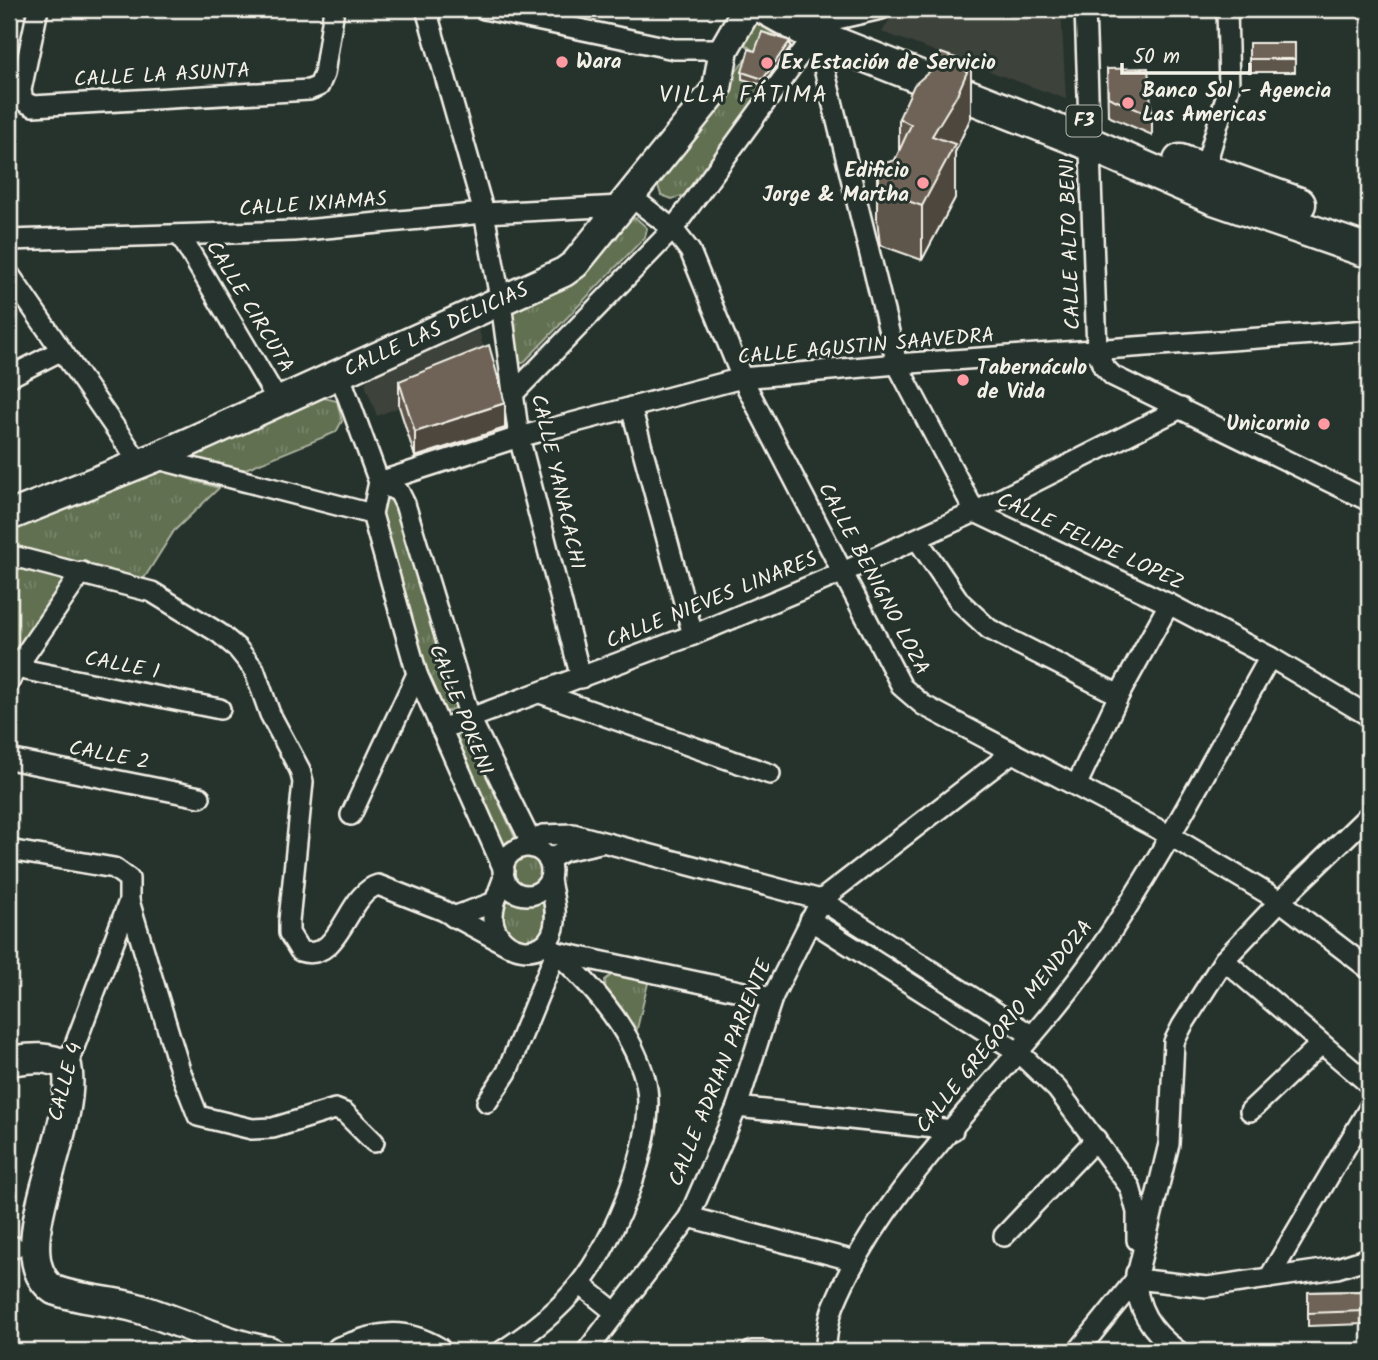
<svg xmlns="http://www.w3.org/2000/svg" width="1378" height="1360" font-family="Kalam,sans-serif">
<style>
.built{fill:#3c423a}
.park{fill:url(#park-tufts);stroke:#aab09c;stroke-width:2}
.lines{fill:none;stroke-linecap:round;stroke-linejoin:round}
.street-casing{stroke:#f4f1e8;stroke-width:24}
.secondary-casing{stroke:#f4f1e8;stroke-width:33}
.primary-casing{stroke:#f4f1e8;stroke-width:37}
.street{stroke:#26332d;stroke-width:19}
.secondary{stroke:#26332d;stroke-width:28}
.primary{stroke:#26332d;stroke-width:32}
.wall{fill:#5f564b;stroke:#f4f1e8;stroke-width:2}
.shaded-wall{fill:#4d463d;stroke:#f4f1e8;stroke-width:2}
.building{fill:#6e6457;stroke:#f4f1e8;stroke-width:2}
.poi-dot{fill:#ff9aa2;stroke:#26332d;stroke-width:2.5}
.labels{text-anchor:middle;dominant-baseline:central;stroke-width:6;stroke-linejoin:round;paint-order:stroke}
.shield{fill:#26332d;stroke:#b6b8b0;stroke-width:2}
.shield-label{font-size:19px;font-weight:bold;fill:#f4f1e8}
.poi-label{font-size:21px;font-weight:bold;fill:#f4f1e8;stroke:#26332d;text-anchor:start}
.street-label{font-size:21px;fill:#f4f1e8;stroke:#26332d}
.neighbourhood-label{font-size:23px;letter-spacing:2px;fill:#f4f1e8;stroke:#26332d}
</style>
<defs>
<pattern id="park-tufts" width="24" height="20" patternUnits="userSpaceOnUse" patternTransform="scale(1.75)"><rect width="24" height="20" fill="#617051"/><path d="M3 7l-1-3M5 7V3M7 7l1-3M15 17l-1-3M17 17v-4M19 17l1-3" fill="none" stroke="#78856a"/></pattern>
</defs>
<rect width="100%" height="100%" fill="#26332d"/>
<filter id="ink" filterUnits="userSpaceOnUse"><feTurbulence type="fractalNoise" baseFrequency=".0143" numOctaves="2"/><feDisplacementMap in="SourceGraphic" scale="14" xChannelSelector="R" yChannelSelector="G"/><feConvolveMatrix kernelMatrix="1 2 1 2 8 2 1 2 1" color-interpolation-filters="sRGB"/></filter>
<g filter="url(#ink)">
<!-- built -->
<g class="built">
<path d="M955 9H1061L1066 99 882 32 891 17Z"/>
<path d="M479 330 489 370 377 416 365 384 369 377Z"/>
</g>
<!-- park -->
<g class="park">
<path d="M751 18 798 51 685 195 672 199 661 195 656 179 752 50 738 38Z"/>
<path d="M636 218 647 228 645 237 523 363 514 360 508 314 626 220Z"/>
<path d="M316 396 337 401 342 421 336 432 238 472 186 458Z"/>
<path d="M153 468 219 488 174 531 141 583 9 549V529Z"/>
<path d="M388 494 394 497 457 708 443 713 423 668 377 502Z"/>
<path d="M9 563 73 578 9 687Z"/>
<path d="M460 732 466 733 470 738 517 842 500 851 455 741V735Z"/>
<circle cx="526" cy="869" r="15"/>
<path d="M510 898 520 902 542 898 548 916C539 945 531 944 505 936L501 908Z"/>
<path d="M617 971 649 979 635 1037 606 993 605 980Z"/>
</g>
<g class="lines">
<!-- street casing -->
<g class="street-casing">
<g id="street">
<path d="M38 9 21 90 23 101 33 106 309 90 319 86 324 74 334 9"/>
<path d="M426 9 484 213 501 303 519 437 581 678"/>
<path d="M484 9 674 49H724"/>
<path d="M1085 9 1097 351 1103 366 1113 376 1369 501"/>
<path d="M816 36 897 364 975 512 1169 604 1270 657 1369 716"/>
<path d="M1204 171 1229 87 1227 9"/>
<path d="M629 195 673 229 690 251 742 378 902 687 923 705 1169 835 1280 901 1369 969"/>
<path d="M180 235 278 401"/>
<path d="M9 240 294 231 484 213 621 206"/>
<path d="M9 274 140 464"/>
<path d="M339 373 379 482 372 514 417 674 504 870"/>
<path d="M9 377 60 351"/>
<path d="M513 394 673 229 824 22 881 9"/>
<path d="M631 407 693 635"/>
<path d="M154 458 372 514"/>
<path d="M379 482 519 437 742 378 897 364 1369 330"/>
<path d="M379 482 399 492 405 504 470 718 534 848"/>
<path d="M917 539 960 602 989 629 1119 695"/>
<path d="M9 555 152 592 219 633 237 648 254 669 270 714 300 770 303 782 289 921V933L300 951C341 964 346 894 378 885L442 910 509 946"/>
<path d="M16 668 220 709"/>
<path d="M9 683 16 668 82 572"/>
<path d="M540 693 770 774"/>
<path d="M441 729 693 635 841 573 975 512 1181 408"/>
<path d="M9 759 200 797"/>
<path d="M1077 784 1119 695 1169 604"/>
<path d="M351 815 417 674"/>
<circle cx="527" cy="871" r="24"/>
<path d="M520 848 543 835 573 834 821 900 1031 1035"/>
<path d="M9 850 114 868 129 879V901L67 1066"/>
<path d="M548 860 564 851 600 843"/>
<path d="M504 877C499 891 492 905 493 920 497 953 545 963 554 928 558 912 552 894 550 879"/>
<path d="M129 901 180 1070 198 1116 252 1129 273 1128 335 1109 345 1113 374 1142"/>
<path d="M453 917 495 902"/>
<path d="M810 920 1018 1052 1057 1089 1130 1187 1137 1212V1240"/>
<path d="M557 952 772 998"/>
<path d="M1224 960 1369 1084"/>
<path d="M487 1102 507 1072 556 952"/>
<path d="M737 1107 953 1130"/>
<path d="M1250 1111 1321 1044"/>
<path d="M689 1217 855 1261"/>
<path d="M1004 1236 1096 1139"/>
<path d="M9 1249 15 1247"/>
<path d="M1136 1273C1135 1308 1151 1331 1178 1351"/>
<path d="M1269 1278 1369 1108"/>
<path d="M1136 1279 1207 1287 1337 1268 1369 1258"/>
<path d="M580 1284 616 1313"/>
<path d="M502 1351C530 1333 557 1312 578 1286 614 1243 660 1134 645 1079 630 1025 586 979 546 943"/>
<path d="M587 1351 689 1217 737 1107 772 998 821 900 1013 752"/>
<path d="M752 1351H764"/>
<path d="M825 1351C827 1336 828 1319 834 1305 884 1182 1009 1075 1087 967 1156 870 1211 761 1270 657"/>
<path d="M1078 1351 1136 1279 1169 1144 1174 1042 1182 1026 1224 960 1280 901 1369 815"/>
</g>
</g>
<!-- secondary casing -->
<g class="secondary-casing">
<g id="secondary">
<path id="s1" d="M9 516 154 458 564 272 575 264 717 88 724 49 747 9"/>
<path d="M9 1061C31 1058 47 1055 67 1066 80 1130 0 1254 54 1290 80 1300 110 1300 137 1308 177 1320 231 1346 269 1351"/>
<path d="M341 1351C379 1338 399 1330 436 1351"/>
</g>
</g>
<!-- primary casing -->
<g class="primary-casing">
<g id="primary">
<path d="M767 9 816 36 1090 144 1214 198 1362 249 1369 247"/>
<path d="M1180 161 1299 204"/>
</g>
</g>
<!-- street -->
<use href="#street" class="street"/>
<!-- secondary -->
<use href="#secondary" class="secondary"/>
<!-- primary -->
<use href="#primary" class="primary"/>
</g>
<!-- wall -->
<g class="wall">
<rect x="1249" y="43" width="46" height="29"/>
<path d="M790 47 763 85 742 79V72L755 51Z"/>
<path d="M1107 69 1152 116V135L1108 116Z"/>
<path d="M971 117 955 152V198L922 260 880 245 877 219V166L895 160 899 152V118Z"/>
<path d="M399 381 505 428 415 457 399 406Z"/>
<path d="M1364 1291 1365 1324 1308 1326V1292Z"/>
</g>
<!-- shaded-wall -->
<g class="shaded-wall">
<path d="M790 41V47L763 85V79Z"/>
<path d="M971 63V117L955 152V198L922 260V206L932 136Z"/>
<path d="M505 403V428L415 457V432Z"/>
</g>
<!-- building -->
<g class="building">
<path d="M762 32 790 41 763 79 742 72 749 49 755 51Z"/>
<rect x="1249" y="43" width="46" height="16"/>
<path d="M941 53 971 63 957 95 932 136 955 144 922 206 880 191 877 166 895 160 911 125 899 118 914 85 936 66Z"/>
<path d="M1148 68 1152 116 1108 97 1107 69Z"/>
<path d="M489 345 505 403 415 432 399 381Z"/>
<path d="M1364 1291 1365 1311 1308 1313V1292Z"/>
</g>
</g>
<!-- markers -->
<g class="poi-dot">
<circle cx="562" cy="62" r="7"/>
<circle cx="767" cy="63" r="7"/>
<circle cx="1128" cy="103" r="7"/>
<circle cx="923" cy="183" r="7"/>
<circle cx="963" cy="380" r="7"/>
<circle cx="1324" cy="424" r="7"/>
</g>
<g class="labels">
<!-- shield labels -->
<rect class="shield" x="1066.5" y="105.5" width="35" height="31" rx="5"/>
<g class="shield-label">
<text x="1084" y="121">F3</text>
</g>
<!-- poi labels -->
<g class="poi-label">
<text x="576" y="62">Wara</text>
<text x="781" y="63">Ex Estación de Servicio</text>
<text x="1142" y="91">Banco Sol - Agencia<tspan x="1142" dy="24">Las Americas</tspan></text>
<text x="909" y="171" text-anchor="end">Edificio<tspan x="909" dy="24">Jorge &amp; Martha</tspan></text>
<text x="977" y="368">Tabernáculo<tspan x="977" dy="24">de Vida</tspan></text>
<text x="1310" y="424" text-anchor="end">Unicornio</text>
</g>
<!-- street labels -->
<g class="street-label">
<text transform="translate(162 76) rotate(-3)">CALLE LA ASUNTA</text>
<text transform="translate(313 205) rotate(-4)">CALLE IXIAMAS</text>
<text transform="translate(1071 244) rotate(-92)">CALLE ALTO BENI</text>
<text transform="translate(249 307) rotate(59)">CALLE CIRCUTA</text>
<text stroke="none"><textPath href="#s1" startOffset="466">CALLE LAS DELICIAS</textPath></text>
<text transform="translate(866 347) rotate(-5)">CALLE AGUSTIN SAAVEDRA</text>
<text transform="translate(557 482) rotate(77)">CALLE YANACACHI</text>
<text transform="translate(1090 542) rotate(25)">CALLE FELIPE LOPEZ</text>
<text transform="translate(873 579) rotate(62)">CALLE BENIGNO LOZA</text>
<text transform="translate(712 601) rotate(-22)">CALLE NIEVES LINARES</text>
<text transform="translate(122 666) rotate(11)">CALLE 1</text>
<text transform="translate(460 710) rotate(68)">CALLE POKENI</text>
<text transform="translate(109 756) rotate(11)">CALLE 2</text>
<text transform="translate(1005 1027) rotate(-51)">CALLE GREGORIO MENDOZA</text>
<text transform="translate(721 1073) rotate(-68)">CALLE ADRIAN PARIENTE</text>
<text transform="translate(66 1082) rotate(-75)">CALLE 4</text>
</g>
<!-- neighbourhood labels -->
<g class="neighbourhood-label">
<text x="744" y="96">VILLA FÁTIMA</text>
</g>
</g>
<!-- margin -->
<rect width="1378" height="1360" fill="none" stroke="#26332d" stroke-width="35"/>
<rect x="18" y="18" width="1343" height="1325" fill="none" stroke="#f4f1e8" stroke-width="2.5" filter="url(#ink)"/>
<!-- scale -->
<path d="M1122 63v10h128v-10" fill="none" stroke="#f4f1e8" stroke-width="3.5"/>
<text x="1133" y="63" font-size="21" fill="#f4f1e8" stroke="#26332d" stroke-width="5" paint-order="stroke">50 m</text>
</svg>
